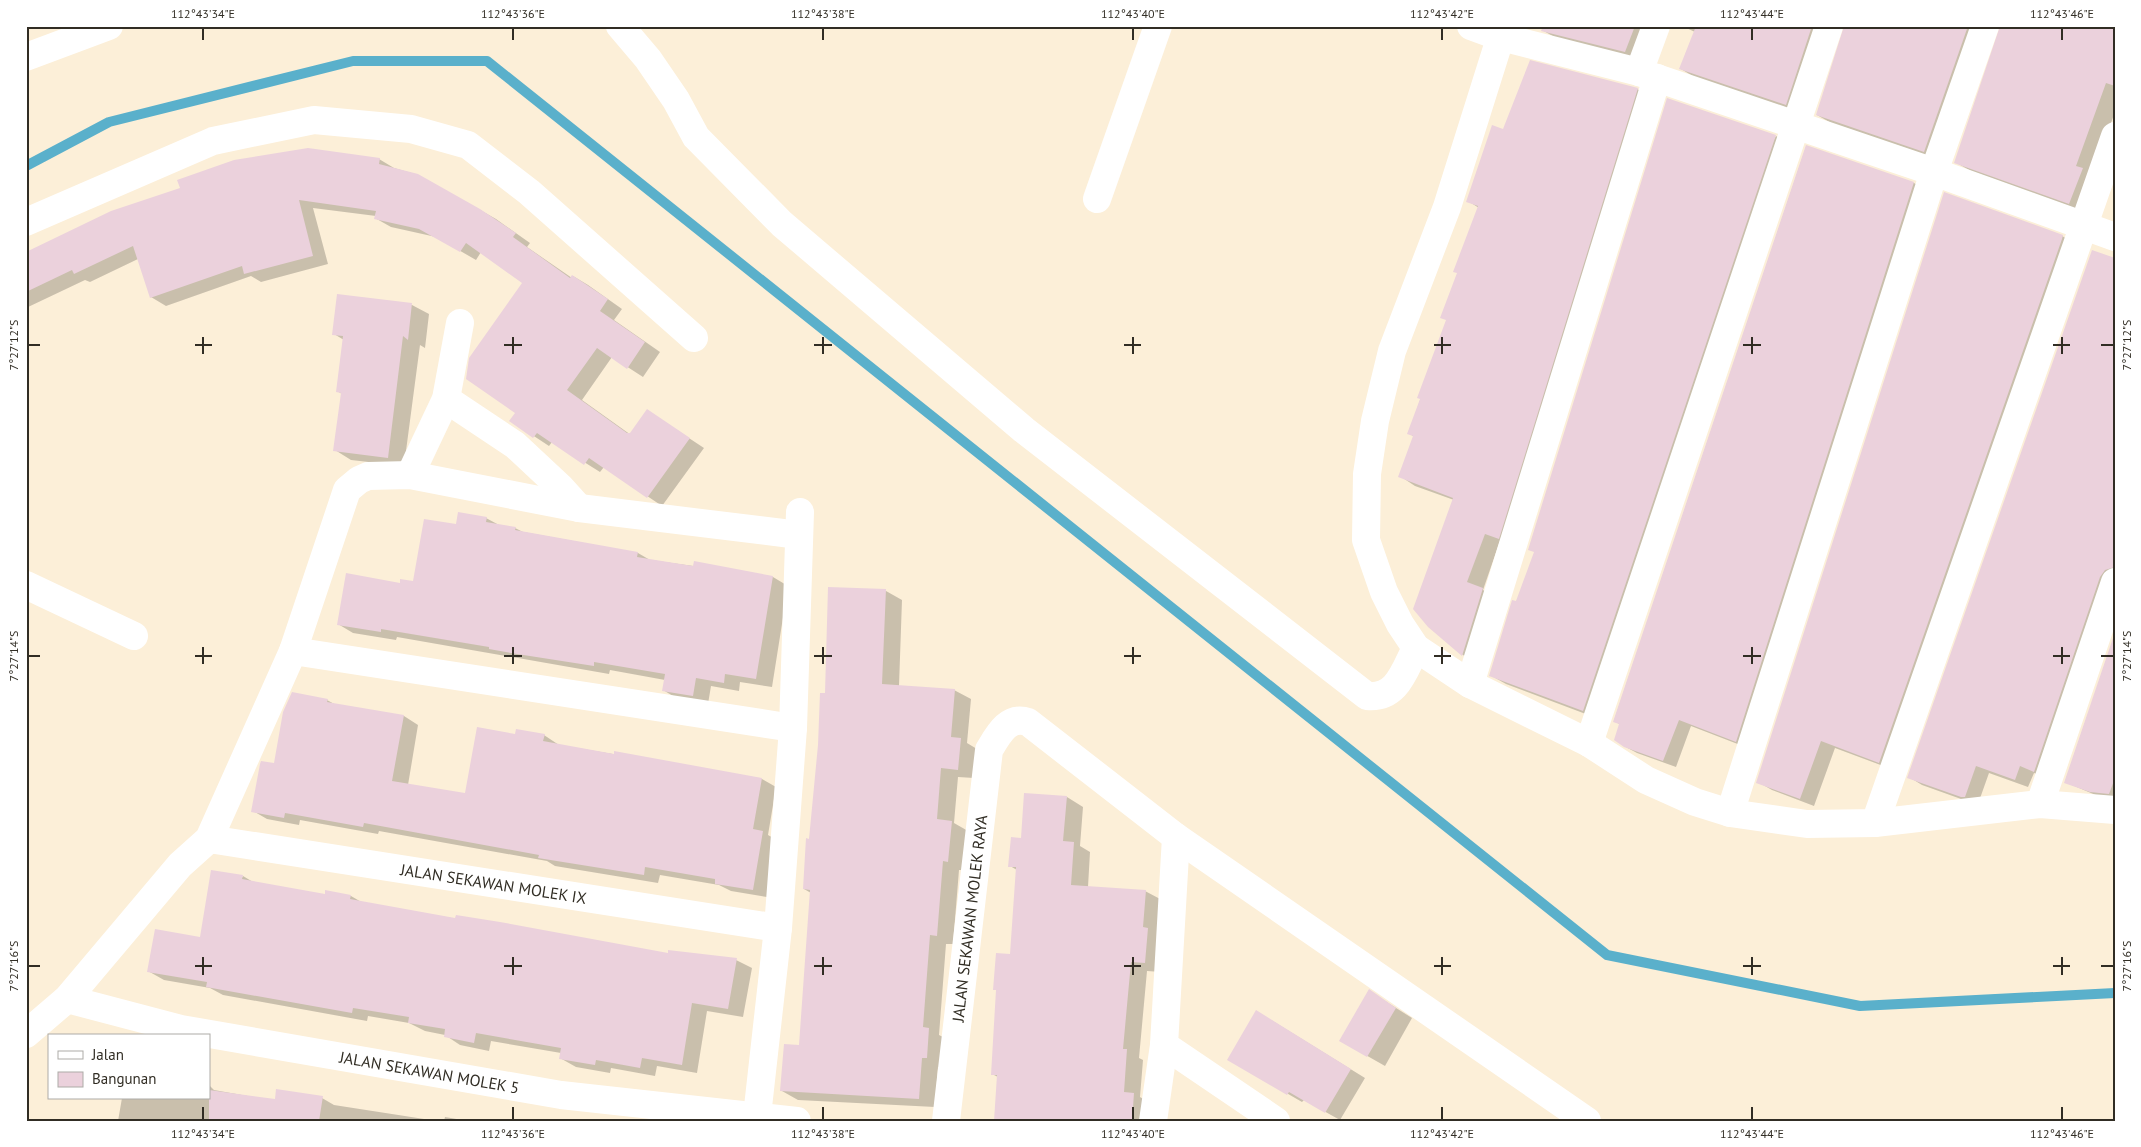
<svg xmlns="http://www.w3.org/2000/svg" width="2141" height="1147" font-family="'PT Sans',sans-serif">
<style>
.shadow{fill:#0003}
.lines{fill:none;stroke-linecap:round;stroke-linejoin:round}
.stream{stroke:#5ab0cb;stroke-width:10}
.building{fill:#ebd1dc}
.minor{stroke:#fff;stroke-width:28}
.ticks{fill:none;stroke:#312d24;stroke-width:2}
.labels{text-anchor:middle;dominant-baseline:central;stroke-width:4.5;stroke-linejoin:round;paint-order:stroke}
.street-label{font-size:16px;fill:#312d24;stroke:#fff}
.neatline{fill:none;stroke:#312d24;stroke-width:2}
.ticks-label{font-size:12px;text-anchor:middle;fill:#312d24}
</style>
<rect width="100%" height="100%" fill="#fcefd8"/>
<!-- shadow -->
<g class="shadow">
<path d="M1544 26H1654L1641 61 1558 39 1542 30Z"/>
<path d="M1682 26H1832L1802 113 1696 78 1681 69 1695 32Z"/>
<path d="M1845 26H1988L1940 160 1833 124 1817 115Z"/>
<path d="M2115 26V112L2092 175 2085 212 1971 171 1955 162Z"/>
<path d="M1637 89 1653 98 1483 590 1498 599 1478 664 1463 655 1429 626 1454 500 1415 486 1400 476 1414 437 1409 433 1447 320 1458 273 1479 208 1468 201 1504 130Z"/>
<path d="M1776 136 1791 145 1599 719 1506 684 1490 675 1516 602Z"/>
<path d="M1806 147 1914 183 1926 190 1748 748 1691 726 1676 767 1637 753 1624 746 1621 725 1614 721Z"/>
<path d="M379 159 394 168 418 175 496 219 530 243 527 247 572 278 573 276 588 285 622 309 614 320 660 352 643 377 612 357 582 400 631 435 648 411 704 448 662 506 604 467 600 472 552 442 549 446 511 421 517 413 524 283 481 252 476 260 436 237 391 227 375 218 376 216 313 208 328 264 261 282 251 276 166 306 151 297 138 259 90 282 85 280 26 308V256Z"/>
<path d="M2062 236 2076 244 1894 770 1835 748 1814 806 1772 790 1758 782Z"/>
<path d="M2115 259V583L2048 778 2034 773 2028 787 1989 773 1978 804H1975L1922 785 1909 777Z"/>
<path d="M338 295 412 305 429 314 425 348 420 345 404 466 351 460 335 450 342 394 337 391 344 340 334 334Z"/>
<path d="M486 518 499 525 515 528 523 532 638 553 650 560 773 577 788 586 772 687 740 682 739 691 711 686 708 704 678 699 663 690 665 680 610 670 609 674 397 637 396 640 353 633 338 624 401 584 414 583 457 526Z"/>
<path d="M829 588 886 591 902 600 899 686 954 690 971 699 967 743 977 749 974 778 958 777 954 823 968 831 964 870H959L953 944H946L939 1035 945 1038 943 1067H938L935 1107 798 1100 782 1091 800 1046 811 893 804 889 826 694Z"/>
<path d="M2115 635V800L2105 799 2065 782Z"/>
<path d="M327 700 336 705 404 716 418 725 408 785 466 795 516 735H544L559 745 762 779 776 787 768 835 777 840 767 897 731 891 719 885 660 875 658 883 555 866 547 861 379 831 378 834 300 820 299 825 267 819 253 811 275 764Z"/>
<path d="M1067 797 1083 807 1080 846 1090 852 1088 887 1145 891 1162 900 1161 972 1147 971 1139 1058 1143 1060 1140 1097 1150 1103 1149 1121H995L998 1077 992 1074 1011 955 1017 870 1010 866 1022 839Z"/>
<path d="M243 876 253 882 326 895 351 896 363 903 669 955 736 960 752 968 743 1017 707 1011 697 1073 657 1066 655 1076 611 1068 610 1073 576 1067 560 1058 561 1053 491 1041 489 1051 460 1045 445 1035 425 1031 409 1023 368 1016 367 1021 223 995 210 988 164 980 148 971 201 938Z"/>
<path d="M1369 991 1412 1018 1385 1066 1341 1041Z"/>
<path d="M1271 1020 1365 1078 1340 1120 1304 1100 1302 1102 1229 1060Z"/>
<path d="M209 1085 214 1090 276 1101 322 1098 334 1105 437 1121H118L122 1098H209Z"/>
<path d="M445 1117 468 1121H444Z"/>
</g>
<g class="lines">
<!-- stream -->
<path class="stream" d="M26 166 109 122 353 61H487L1607 955 1860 1006 2115 993"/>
</g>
<!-- building -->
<g class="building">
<path d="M1543 26H1635L1625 52 1541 31Z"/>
<path d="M1696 26H1812L1786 105 1679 69Z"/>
<path d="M1844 26H1968L1924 152 1816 115Z"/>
<path d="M2000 26H2115V86L2106 83 2076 166 2083 168 2069 204 1954 163Z"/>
<path d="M1530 60 1638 88 1499 539 1485 534 1467 582 1483 588 1462 656 1428 627 1413 609 1453 498 1398 477 1413 436 1407 434 1420 399 1417 398 1446 320 1440 318 1457 273 1453 272 1478 206 1466 202 1492 125 1503 129Z"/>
<path d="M1667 98 1776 135 1583 711 1489 676 1512 600 1516 601 1534 552 1528 550Z"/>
<path d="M1806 145 1914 182 1736 742 1679 720 1663 761 1624 747 1614 740 1619 724 1613 722Z"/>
<path d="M308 148 380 158 379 164 418 174 480 209 516 233 513 237 570 278 572 275 608 299 600 311 645 342 627 369 597 348 567 390 627 433H630L647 409 690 438 647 498 589 458 584 465 537 433 533 438 509 421 515 413 466 379 469 358 522 283 466 243 460 252 419 229 374 219 376 211 299 200 313 256 244 274 242 266 150 298 133 246 74 274 72 270 26 292V252L111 211 180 188 177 180 234 160Z"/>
<path d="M1944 192 2063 235 2062 239 1879 763 1821 741 1800 799 1756 783Z"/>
<path d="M2092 250 2115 258V567L2105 570 2100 577 2034 772 2020 766 2015 780 1976 766 1965 797H1961L1907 778Z"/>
<path d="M337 294 412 303 408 340 403 336 388 458 333 451 341 393 336 392 343 336 332 335Z"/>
<path d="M458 512 487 517 486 522 516 527 515 530 638 552 637 557 693 566 694 561 773 576 756 679 725 674 724 683 696 678 693 696 662 691 665 674 594 662V666L517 654 489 649V647L381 629V632L337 625 346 573 400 583V579L413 581 424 519 456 524Z"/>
<path d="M828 587 886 589 882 684 955 689 951 737 961 738 958 770 941 768 937 819 952 821 948 862 943 861 937 936 930 935 923 1027 929 1028 927 1058H922L919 1099 780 1091 784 1044 799 1045 810 890 803 889 806 838 809 839 818 745 820 693H825Z"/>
<path d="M2115 632V778L2109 794 2090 792 2064 783Z"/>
<path d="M292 692 328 699 327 702 404 715 392 781 465 793 477 727 515 734 516 729 545 734 543 741 614 754V751L762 778 753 829 763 831 753 890 715 884V879L645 867 644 875 538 858 539 855 364 823 363 827 285 813 284 818 251 812 260 764 261 761 274 763 283 712Z"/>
<path d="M1024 793 1067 796 1063 841 1074 842 1071 885 1146 890 1143 927 1148 928 1145 963 1131 962 1123 1049H1127L1124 1092 1134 1093 1132 1121H994L997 1075H991L996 990H993L996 953 1010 954 1016 867H1008L1011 837 1021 838Z"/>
<path d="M211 870 243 875 242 879 325 894V890L351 895 350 899 455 918 456 915 500 922 668 953V950L737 958 728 1009 692 1003 682 1065 642 1058 640 1068 596 1060 595 1065 559 1059 561 1048 476 1033 474 1043 444 1037 445 1029 408 1023 409 1017 353 1008 352 1013 206 987 207 982 147 972 155 929 200 937Z"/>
<path d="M1369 989 1396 1008 1367 1057 1339 1041Z"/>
<path d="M1256 1010 1351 1069 1325 1113 1289 1092 1287 1095 1227 1060Z"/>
<path d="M276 1089 323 1096 319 1121H209V1090L275 1099Z"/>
</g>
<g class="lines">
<!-- minor -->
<g class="minor">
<path d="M620 26 648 59 676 100 696 137 782 224 1024 430 1367 696C1397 699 1404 671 1416 648"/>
<path d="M1471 26 1501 37 1639 72 1934 172 2115 237"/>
<path d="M1504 26 1447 207 1392 351 1375 421 1367 474 1366 540 1384 592 1400 624 1416 648 1470 684 1589 743 1646 780 1695 802 1730 813 1807 824 1875 823 2040 804 2115 810"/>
<path d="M26 57 109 26"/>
<path d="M1639 72 1656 26"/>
<path d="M1097 199 1158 26"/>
<path d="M26 222 213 141 314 120 411 129 468 145 529 192 694 338"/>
<path d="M446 399 515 445 560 487 579 508"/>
<path d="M410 475 446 399 460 323"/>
<path d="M26 585 134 636"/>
<path d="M293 651 793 728"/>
<path d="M1470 684 1657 78"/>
<path d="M1589 743 1829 26"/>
<path d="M2040 804 2115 582"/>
<path d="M1730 813 1934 172 1985 26"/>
<path d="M1875 823 2115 136"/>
<path d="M1176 837 1164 1045 1276 1121"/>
<path id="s1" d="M209 839 778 928"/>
<path id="s2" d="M67 999 181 1029 561 1095 797 1121"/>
<path d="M26 1034 67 999 180 865 209 839 293 651 347 490 359 480 368 476 410 475 579 508 799 535"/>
<path d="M757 1116 778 928 793 728 800 512"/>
<path id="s3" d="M946 1121 989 750C998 735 1008 715 1028 722L1176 837 1587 1121"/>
<path d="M1153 1121 1164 1045"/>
</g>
</g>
<!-- ticks -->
<path class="ticks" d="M203 28V40M513 28V40M823 28V40M1133 28V40M1442 28V40M1752 28V40M2062 28V40M203 337V354M513 337V354M823 337V354M1133 337V354M1442 337V354M1752 337V354M2062 337V354M28 345H40M195 345H212M504 345H522M814 345H832M1124 345H1141M1434 345H1451M1743 345H1761M2053 345H2070M2101 345H2114M203 647V664M513 647V664M823 647V664M1133 647V664M1442 647V664M1752 647V664M2062 647V664M28 656H40M195 656H212M504 656H522M814 656H832M1124 656H1141M1434 656H1451M1743 656H1761M2053 656H2070M2101 656H2114M203 957V975M513 957V975M823 957V975M1133 957V975M1442 957V975M1752 957V975M2062 957V975M28 966H40M195 966H212M504 966H522M814 966H832M1124 966H1141M1434 966H1451M1743 966H1761M2053 966H2070M2101 966H2114M203 1107V1120M513 1107V1120M823 1107V1120M1133 1107V1120M1442 1107V1120M1752 1107V1120M2062 1107V1120"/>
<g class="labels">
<!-- street labels -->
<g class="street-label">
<text stroke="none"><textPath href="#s1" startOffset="288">JALAN SEKAWAN MOLEK IX</textPath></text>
<text stroke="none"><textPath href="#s3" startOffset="204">JALAN SEKAWAN MOLEK RAYA</textPath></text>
<text stroke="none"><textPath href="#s2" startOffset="370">JALAN SEKAWAN MOLEK 5</textPath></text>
</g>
</g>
<!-- border -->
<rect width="2141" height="1147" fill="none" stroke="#ffffff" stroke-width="55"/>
<!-- legend -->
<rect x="48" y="1034" width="162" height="65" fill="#ffffff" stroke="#adaba7"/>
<rect x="58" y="1051" width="25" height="8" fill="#ffffff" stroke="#adaba7"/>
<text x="92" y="1060" font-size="15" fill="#312d24">Jalan</text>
<rect x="58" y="1072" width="25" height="15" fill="#ebd1dc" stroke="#adaba7"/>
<text x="92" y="1084" font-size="15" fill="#312d24">Bangunan</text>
<rect x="28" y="28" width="2086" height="1092" class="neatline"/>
<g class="ticks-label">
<text x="203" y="18">112°43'34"E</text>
<text x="513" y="18">112°43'36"E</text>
<text x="823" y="18">112°43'38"E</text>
<text x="1133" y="18">112°43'40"E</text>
<text x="1442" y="18">112°43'42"E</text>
<text x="1752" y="18">112°43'44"E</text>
<text x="2062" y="18">112°43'46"E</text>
<text transform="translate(14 345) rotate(-90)" y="4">7°27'12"S</text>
<text transform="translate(2127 345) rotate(-90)" y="4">7°27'12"S</text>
<text transform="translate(14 656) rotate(-90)" y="4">7°27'14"S</text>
<text transform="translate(2127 656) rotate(-90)" y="4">7°27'14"S</text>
<text transform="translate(14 966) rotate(-90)" y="4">7°27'16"S</text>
<text transform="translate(2127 966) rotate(-90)" y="4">7°27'16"S</text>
<text x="203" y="1138">112°43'34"E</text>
<text x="513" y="1138">112°43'36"E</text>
<text x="823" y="1138">112°43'38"E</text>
<text x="1133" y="1138">112°43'40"E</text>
<text x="1442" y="1138">112°43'42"E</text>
<text x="1752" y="1138">112°43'44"E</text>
<text x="2062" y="1138">112°43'46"E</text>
</g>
</svg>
